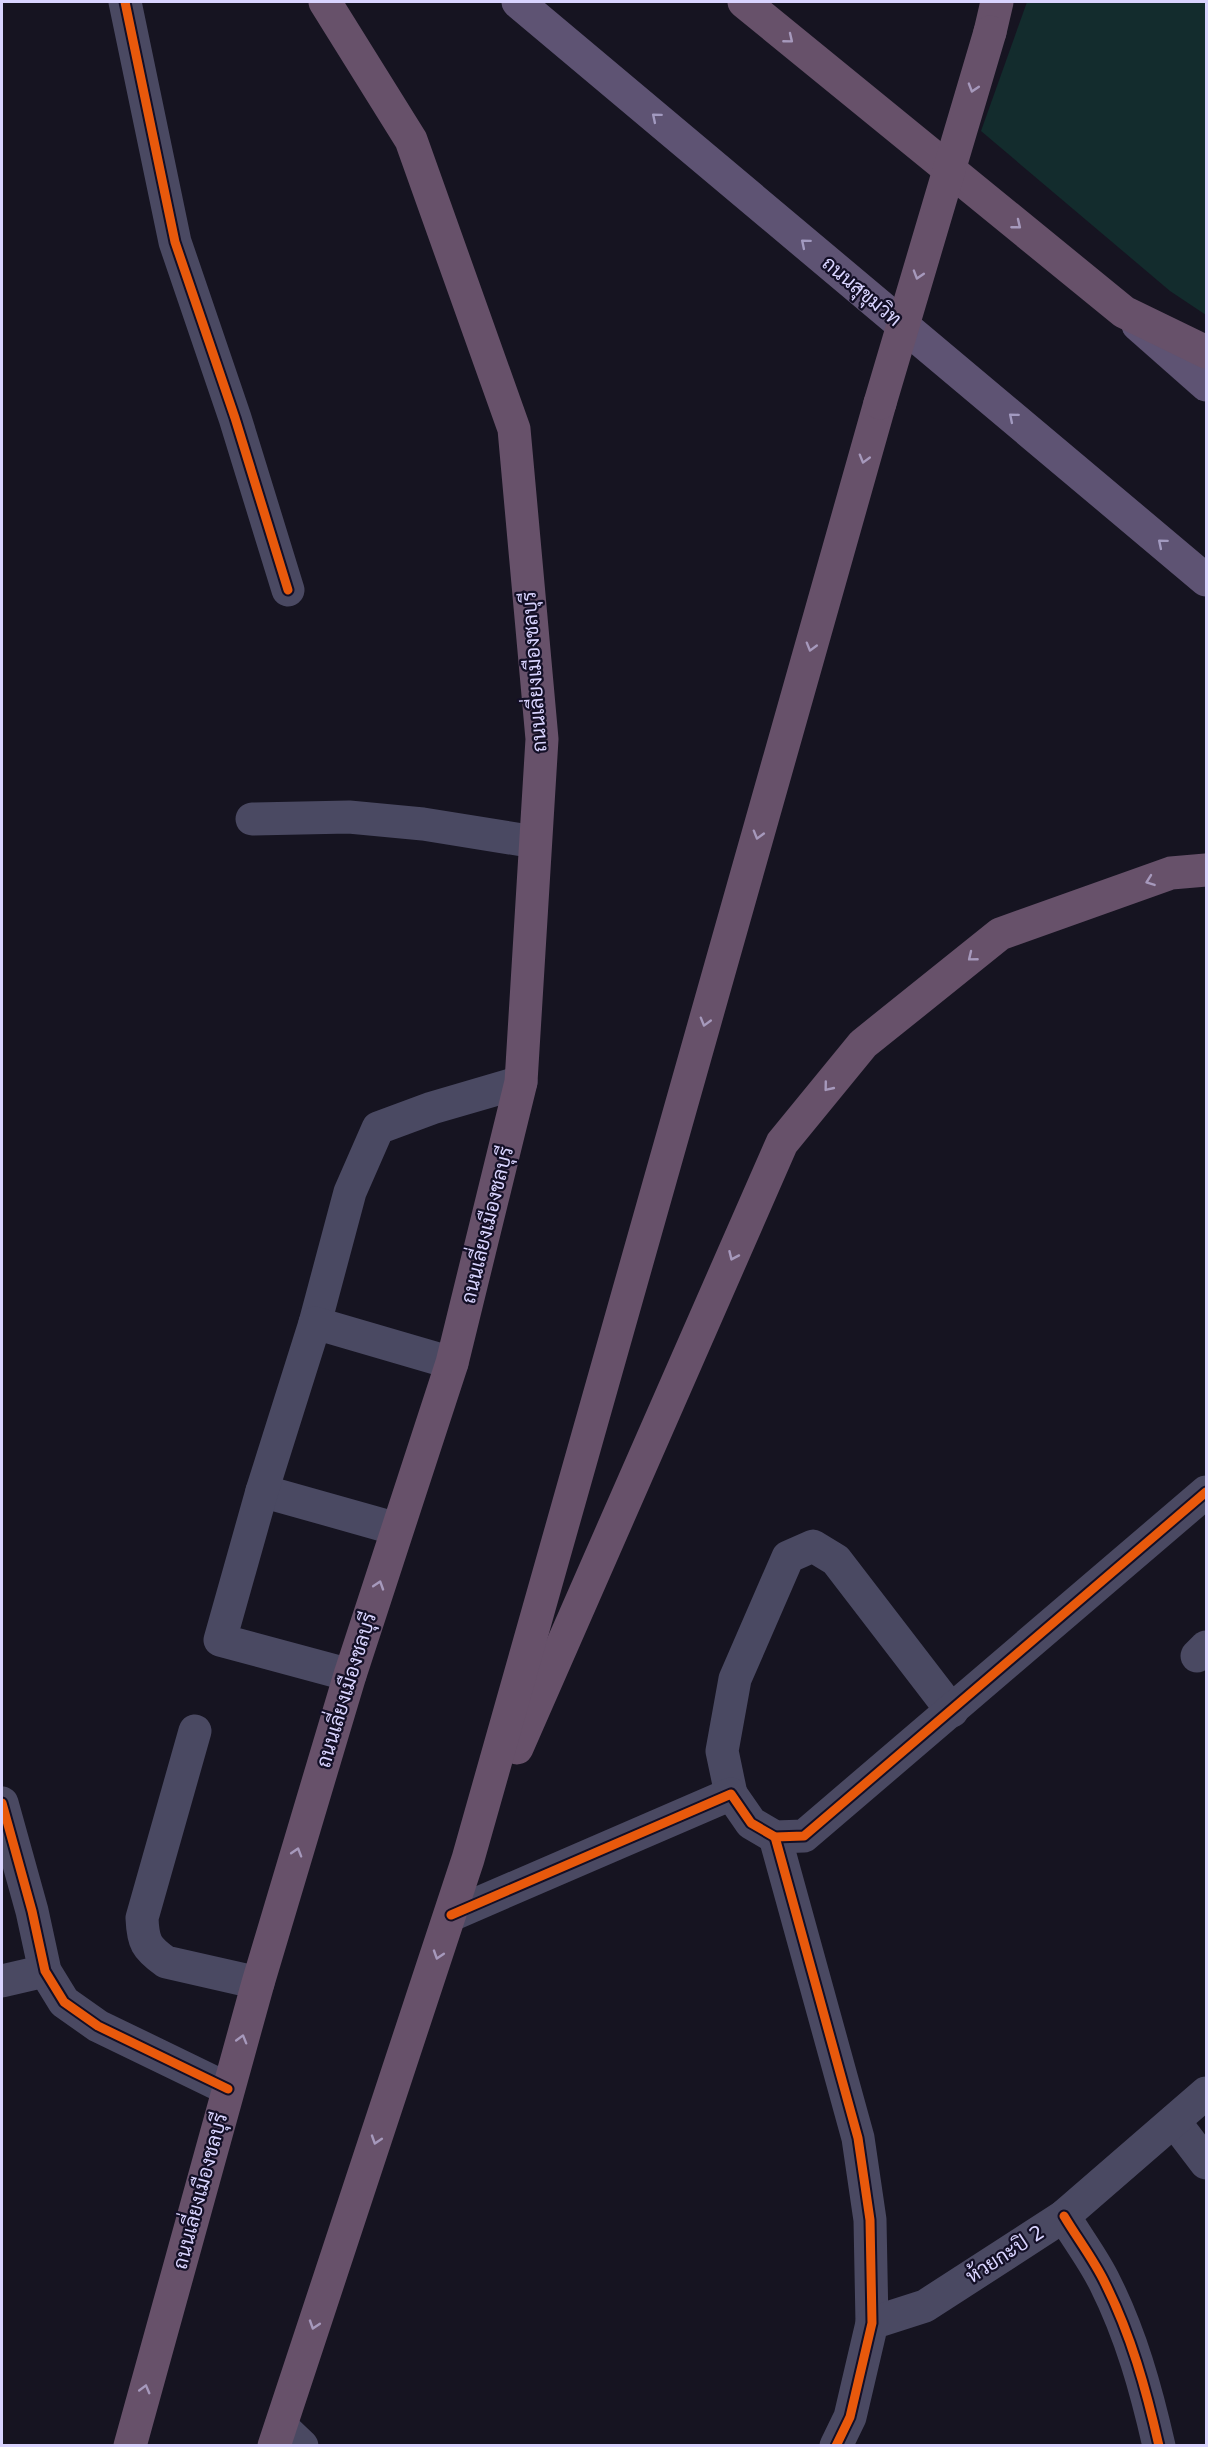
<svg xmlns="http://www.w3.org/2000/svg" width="1208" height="2447" font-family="'DejaVu Sans',Sarabun,sans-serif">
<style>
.green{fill:#132c2d}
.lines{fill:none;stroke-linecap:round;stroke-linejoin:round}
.minor{stroke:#4a4962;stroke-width:33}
.major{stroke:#5e5373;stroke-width:33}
.highway{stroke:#67516a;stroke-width:33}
.highway-bridge{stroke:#67516a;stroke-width:33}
.cycleway-casing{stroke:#130f26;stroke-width:13}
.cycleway{stroke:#e8590c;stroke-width:9}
.oneway{stroke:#a699bc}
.oneway2{stroke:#a29ac0}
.labels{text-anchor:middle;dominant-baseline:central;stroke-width:4.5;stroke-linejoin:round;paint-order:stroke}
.street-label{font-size:20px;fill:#d9d4ff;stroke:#130f26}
</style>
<rect width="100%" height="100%" fill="#161421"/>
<!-- green -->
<path class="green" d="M1027 2H1206V315L1170 291 981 131Z"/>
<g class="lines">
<!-- minor -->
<g class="minor">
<path d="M125 2 175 242 235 418 288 590"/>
<path d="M252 819 349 817 423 824 535 842"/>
<path d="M315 1323 350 1192 378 1128 432 1108 521 1082"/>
<path d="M262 1491 397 1529"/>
<path d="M1197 1656 1206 1647"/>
<path d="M350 1675 220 1640 262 1491 315 1323 452 1363"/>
<path d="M195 1731 142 1918C143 1942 146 1948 166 1962L258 1983"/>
<path d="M731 1794 722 1751 735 1679 788 1557 813 1546 836 1560 952 1711"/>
<path d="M2 1803 32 1911 45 1971 64 2002 98 2026 228 2089"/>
<path d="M775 1837 858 2138 870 2220 872 2323 850 2417 836 2446"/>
<path d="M451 1915 731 1794 751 1823 775 1837 804 1836 1206 1492"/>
<path d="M2 1981 45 1971"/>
<path d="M1174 2121 1206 2163"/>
<path d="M1064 2216C1077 2238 1094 2260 1105 2283 1131 2335 1146 2389 1159 2446"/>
<path d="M872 2323 925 2306 1064 2216 1206 2093"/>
<path d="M281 2426 302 2446"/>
</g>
<!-- major -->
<g class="major">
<path d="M518 2 1206 580"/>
<path d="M1138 325 1206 385"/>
</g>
<!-- highway -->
<g class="highway">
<path d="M744 2 1124 312 1206 352"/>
<path d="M990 32 997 2"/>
<path d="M517 1748 782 1143 863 1044 1000 934 1171 873 1206 870"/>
<path d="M130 2446 258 1983 350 1675 452 1363 521 1082 542 739 514 429 411 140 325 2"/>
<path d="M274 2446 468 1859 880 403"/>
</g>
<!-- highway-bridge -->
<path class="highway-bridge" d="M880 403 990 32"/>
<!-- cycleway casing -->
<g class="cycleway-casing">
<g id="cycleway">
<path d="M125 2 175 242 235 418 288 590"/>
<path d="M2 1803 32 1911 45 1971 64 2002 98 2026 228 2089"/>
<path d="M775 1837 858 2138 870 2220 872 2323 850 2417 836 2446"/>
<path d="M451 1915 731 1794 751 1823 775 1837 804 1836 1206 1492"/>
<path d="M1064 2216C1077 2238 1094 2260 1105 2283 1131 2335 1146 2389 1159 2446"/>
</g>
</g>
<!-- cycleway -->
<use href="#cycleway" class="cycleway"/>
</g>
<!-- one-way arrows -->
<defs><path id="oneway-chevron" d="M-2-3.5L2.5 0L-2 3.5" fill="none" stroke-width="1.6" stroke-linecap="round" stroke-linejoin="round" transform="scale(1.5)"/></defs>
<g class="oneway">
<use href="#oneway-chevron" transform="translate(789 39) rotate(39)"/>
<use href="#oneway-chevron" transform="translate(973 88) rotate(107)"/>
<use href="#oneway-chevron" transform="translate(1017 225) rotate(39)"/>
<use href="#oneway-chevron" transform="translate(918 275) rotate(107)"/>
<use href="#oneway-chevron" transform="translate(864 459) rotate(106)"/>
<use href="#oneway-chevron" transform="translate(811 647) rotate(106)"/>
<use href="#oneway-chevron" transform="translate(758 835) rotate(106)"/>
<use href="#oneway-chevron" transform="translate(1150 881) rotate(160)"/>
<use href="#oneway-chevron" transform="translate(972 957) rotate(141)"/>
<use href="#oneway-chevron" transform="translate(705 1022) rotate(106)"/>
<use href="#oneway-chevron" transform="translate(828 1087) rotate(129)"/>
<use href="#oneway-chevron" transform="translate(733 1256) rotate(114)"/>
<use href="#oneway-chevron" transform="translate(379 1585) rotate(-72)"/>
<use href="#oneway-chevron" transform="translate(297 1852) rotate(-73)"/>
<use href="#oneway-chevron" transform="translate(438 1955) rotate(108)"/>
<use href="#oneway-chevron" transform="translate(242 2039) rotate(-74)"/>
<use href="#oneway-chevron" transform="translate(376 2140) rotate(108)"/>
<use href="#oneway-chevron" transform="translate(314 2325) rotate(108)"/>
<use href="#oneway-chevron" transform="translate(145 2389) rotate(-75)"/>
</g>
<g class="oneway2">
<use href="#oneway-chevron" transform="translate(656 117) rotate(-140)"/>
<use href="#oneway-chevron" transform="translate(805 243) rotate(-140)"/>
<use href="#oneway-chevron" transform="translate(1013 417) rotate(-140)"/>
<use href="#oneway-chevron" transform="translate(1162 543) rotate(-140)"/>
</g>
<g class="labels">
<!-- street labels -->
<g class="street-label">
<text transform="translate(862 291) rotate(40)">ถนนสุขุมวิท</text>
<text transform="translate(534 672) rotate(-94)">ถนนเลี่ยงเมืองชลบุรี</text>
<text transform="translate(487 1225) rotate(-76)">ถนนเลี่ยงเมืองชลบุรี</text>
<text transform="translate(346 1690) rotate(-73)">ถนนเลี่ยงเมืองชลบุรี</text>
<text transform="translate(200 2191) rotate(-75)">ถนนเลี่ยงเมืองชลบุรี</text>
<text transform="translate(1005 2254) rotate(-33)">ห้วยกะปิ 2</text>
</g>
</g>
<!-- border -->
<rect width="1208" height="2447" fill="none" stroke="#d9d4ff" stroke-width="6"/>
</svg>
